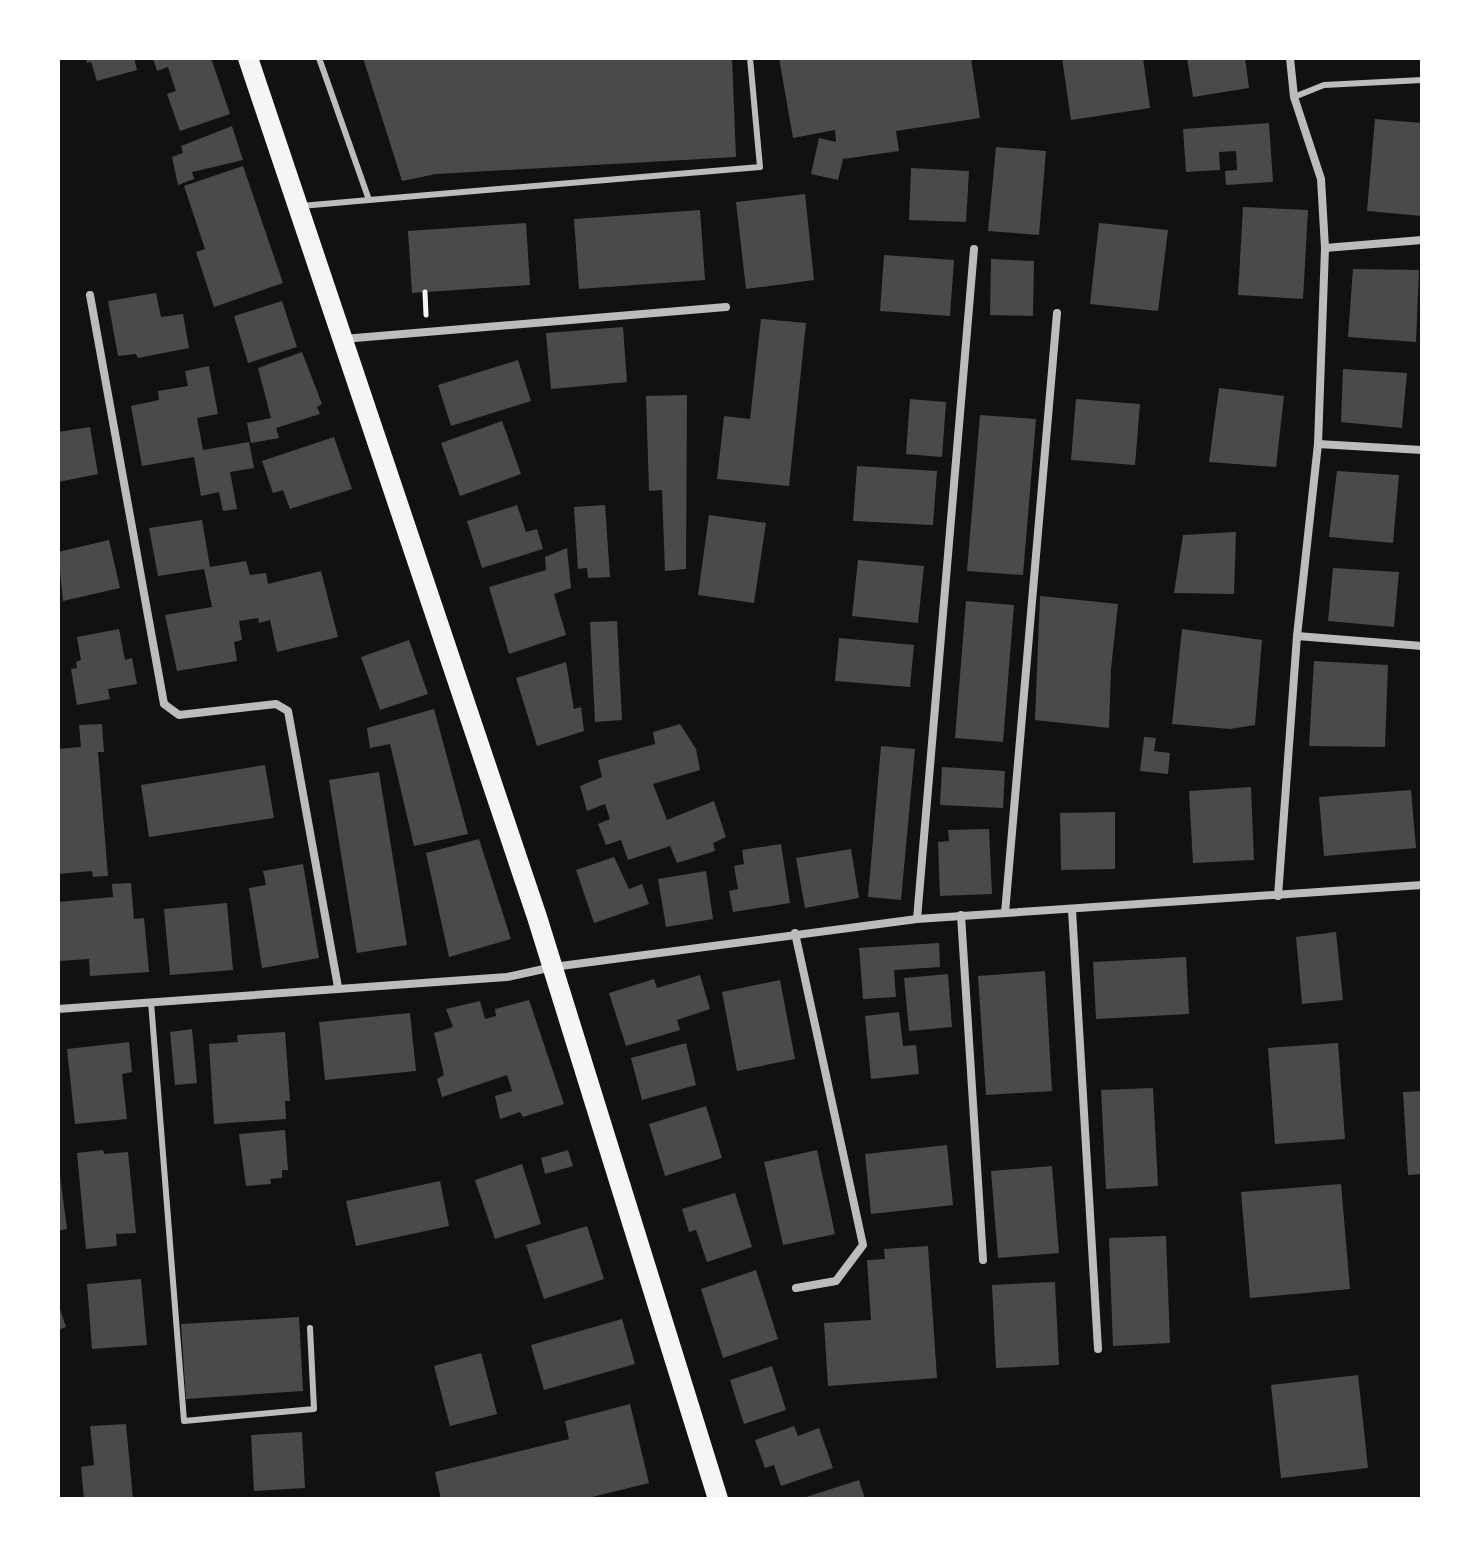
<svg xmlns="http://www.w3.org/2000/svg" width="1480" height="1557" font-family="Helvetica,sans-serif">
<style>
.building{fill:#4a4a4a}
.lines{fill:none;stroke-linecap:round;stroke-linejoin:round}
.path{stroke:#f5f5f5;stroke-width:5}
.service{stroke:#bcbcbc;stroke-width:6}
.minor{stroke:#bcbcbc;stroke-width:8}
.primary{stroke:#f5f5f5;stroke-width:20}
</style>
<rect width="100%" height="100%" fill="#111"/>
<!-- building -->
<g class="building">
<path d="M86 58H134L137 70 97 81 91 62 87 63Z"/>
<path d="M153 58H211L230 114 180 131 167 94 176 91 168 67 157 71Z"/>
<path d="M363 58H732L736 157 436 174 402 181Z"/>
<path d="M779 58H971L980 118 896 131 899 151 843 159 838 180 811 174 819 138 836 142 835 130 793 138Z"/>
<path d="M1062 58H1143L1150 108 1071 120Z"/>
<path d="M1187 58H1245L1249 88 1193 97Z"/>
<path d="M1375 119 1422 123V216L1367 211Z"/>
<path d="M1269 123 1273 182 1226 185 1225 171 1237 170 1236 151 1219 152 1220 170 1186 172 1183 129Z"/>
<path d="M232 126 243 160 192 172 194 179 178 185 172 157 183 153 181 146Z"/>
<path d="M996 147 1046 151 1039 235 988 231Z"/>
<path d="M243 166 283 283 214 307 196 252 205 249 184 186Z"/>
<path d="M911 168 969 171 966 222 909 220Z"/>
<path d="M805 194 814 280 746 289 736 202Z"/>
<path d="M1243 207 1308 210 1303 299 1238 295Z"/>
<path d="M700 210 705 280 579 289 574 219Z"/>
<path d="M526 223 530 285 412 293 408 231Z"/>
<path d="M1099 223 1168 230 1158 311 1090 304Z"/>
<path d="M884 255 954 260 950 316 880 311Z"/>
<path d="M991 259 1034 261 1033 316 990 315Z"/>
<path d="M1353 269 1419 270 1416 342 1348 337Z"/>
<path d="M156 293 161 317 183 314 189 348 138 358 136 354 118 356 108 301Z"/>
<path d="M282 301 297 347 248 363 234 316Z"/>
<path d="M761 319 806 323 789 486 717 479 724 416 750 419Z"/>
<path d="M623 327 627 382 551 389 546 333Z"/>
<path d="M302 352 322 404 317 407 320 414 276 428 279 438 251 443 247 423 271 418 258 368Z"/>
<path d="M518 360 531 401 451 426 438 385Z"/>
<path d="M209 366 218 414 197 418 203 450 249 442 254 468 230 472 237 509 223 511 219 492 201 496 194 457 142 466 131 406 159 400 158 391 188 386 185 371Z"/>
<path d="M1343 369 1407 373 1402 428 1341 422Z"/>
<path d="M1219 388 1284 396 1276 467 1209 462Z"/>
<path d="M687 395 686 569 665 571 662 490 649 491 646 396Z"/>
<path d="M910 399 946 402 942 457 906 454Z"/>
<path d="M1076 399 1140 404 1135 465 1071 460Z"/>
<path d="M980 415 1036 419 1023 575 967 571Z"/>
<path d="M502 421 521 474 460 496 441 443Z"/>
<path d="M90 427 98 474 58 482V432Z"/>
<path d="M334 437 352 489 290 509 283 490 273 493 262 461Z"/>
<path d="M857 466 937 471 933 525 853 521Z"/>
<path d="M1337 471 1399 475 1393 543 1329 537Z"/>
<path d="M517 505 526 532 537 529 543 549 482 568 467 521Z"/>
<path d="M605 505 610 577 588 578 587 568 578 569 574 507Z"/>
<path d="M709 515 766 523 754 603 698 595Z"/>
<path d="M202 520 210 567 246 561 250 575 266 573 268 584 321 571 338 637 277 652 270 620 259 623 258 618 239 621 242 640 234 642 237 661 177 671 165 615 212 607 204 569 158 576 149 528Z"/>
<path d="M1236 532 1234 594 1174 593 1183 535Z"/>
<path d="M109 540 120 588 63 601 58 552Z"/>
<path d="M567 548 571 588 554 594 566 635 509 654 489 587 546 570 545 557Z"/>
<path d="M858 560 924 566 918 623 852 616Z"/>
<path d="M1333 568 1399 572 1394 627 1328 621Z"/>
<path d="M1040 596 1118 604 1111 669 1109 728 1035 720Z"/>
<path d="M966 601 1014 605 1003 742 955 738Z"/>
<path d="M617 621 622 720 595 722 590 622Z"/>
<path d="M119 629 125 660 132 658 137 684 108 689 110 699 77 705 71 669 77 668 76 662 81 660 77 637Z"/>
<path d="M1182 629 1262 640 1255 725 1230 729 1172 724Z"/>
<path d="M839 638 914 645 910 687 835 681Z"/>
<path d="M409 640 428 694 380 710 361 657Z"/>
<path d="M1314 661 1388 665 1385 747 1309 746Z"/>
<path d="M566 662 574 709 581 707 584 731 537 746 516 678Z"/>
<path d="M434 709 468 834 414 846 390 744 370 748 367 728Z"/>
<path d="M102 724 104 752H98L108 876 93 877 92 871 58 874V749L81 747 79 725Z"/>
<path d="M680 724 696 749 700 770 653 784 667 820 714 801 726 837 713 843 715 851 677 863 670 846 628 860 621 840 606 845 598 824 610 819 605 804 587 811 580 786 602 777 598 760 655 744 653 732Z"/>
<path d="M1144 737 1156 738 1154 751 1170 753 1168 774 1140 771Z"/>
<path d="M881 746 915 749 901 900 868 897Z"/>
<path d="M265 765 274 818 149 837 141 785Z"/>
<path d="M942 767 1005 771 1003 808 940 805Z"/>
<path d="M379 772 407 945 357 953 329 780Z"/>
<path d="M1251 787 1254 860 1193 863 1189 791Z"/>
<path d="M1411 790 1416 848 1324 856 1319 797Z"/>
<path d="M1115 812V869L1061 870 1060 813Z"/>
<path d="M989 829 992 894 940 896 938 842 949 841 948 830Z"/>
<path d="M479 839 511 939 449 957 426 853Z"/>
<path d="M781 844 790 903 733 912 729 891 738 889 734 866 744 864 742 850Z"/>
<path d="M851 849 859 898 805 908 796 858Z"/>
<path d="M614 857 629 889 642 884 649 904 594 923 576 870Z"/>
<path d="M303 864 319 958 262 968 249 888 266 885 263 871Z"/>
<path d="M706 871 713 919 666 927 658 879Z"/>
<path d="M131 883 134 919 144 918 149 972 90 976 89 959 59 961 58 902 113 897 112 884Z"/>
<path d="M227 903 233 970 170 975 164 909Z"/>
<path d="M1336 932 1343 1000 1302 1004 1296 937Z"/>
<path d="M939 943 940 967 894 970 896 997 863 999 859 948Z"/>
<path d="M1186 957 1189 1014 1096 1019 1093 962Z"/>
<path d="M1045 971 1052 1091 986 1095 978 976Z"/>
<path d="M948 974 952 1027 909 1031 904 978Z"/>
<path d="M700 975 710 1009 677 1020 680 1030 626 1046 609 993 654 979 657 988Z"/>
<path d="M780 980 795 1059 737 1071 722 992Z"/>
<path d="M529 1000 564 1104 523 1117 520 1112 500 1119 495 1096 512 1091 507 1075 442 1097 437 1079 444 1075 434 1033 453 1027 446 1009 480 1001 485 1019 496 1016 495 1009Z"/>
<path d="M899 1012 903 1046 916 1045 919 1074 871 1079 865 1016Z"/>
<path d="M410 1013 416 1071 325 1080 319 1022Z"/>
<path d="M192 1029 197 1083 175 1085 170 1032Z"/>
<path d="M285 1032 290 1101H285L286 1119 214 1124 209 1044 238 1042 237 1035Z"/>
<path d="M129 1042 132 1072 122 1074 127 1119 75 1124 67 1049Z"/>
<path d="M686 1043 696 1085 642 1100 631 1058Z"/>
<path d="M1338 1043 1345 1139 1275 1144 1268 1048Z"/>
<path d="M1153 1088 1158 1186 1106 1189 1101 1090Z"/>
<path d="M1422 1091V1174L1408 1175 1403 1092Z"/>
<path d="M706 1106 722 1158 665 1176 649 1124Z"/>
<path d="M285 1130 288 1170H282V1178L270 1179 271 1184 246 1186 239 1134Z"/>
<path d="M947 1145 953 1205 871 1214 865 1154Z"/>
<path d="M103 1150 104 1154 128 1152 136 1233 116 1234 117 1246 86 1249 77 1153Z"/>
<path d="M568 1150 573 1166 545 1174 541 1158Z"/>
<path d="M817 1150 835 1234 783 1245 764 1162Z"/>
<path d="M58 1160 67 1229 58 1231Z"/>
<path d="M522 1164 541 1224 495 1239 475 1180Z"/>
<path d="M1052 1166 1059 1253 998 1258 991 1171Z"/>
<path d="M440 1181 449 1226 356 1246 346 1201Z"/>
<path d="M1341 1184 1350 1289 1250 1298 1241 1192Z"/>
<path d="M735 1193 752 1247 707 1262 696 1230 689 1232 682 1209Z"/>
<path d="M587 1226 604 1279 544 1299 526 1245Z"/>
<path d="M1166 1236 1170 1343 1113 1346 1109 1238Z"/>
<path d="M928 1246 937 1378 828 1386 824 1323 871 1320 867 1260 885 1259 884 1249Z"/>
<path d="M756 1270 778 1339 723 1358 701 1289Z"/>
<path d="M141 1279 147 1345 92 1349 87 1284Z"/>
<path d="M1055 1282 1059 1365 996 1368 992 1285Z"/>
<path d="M58 1303 66 1327 58 1330Z"/>
<path d="M299 1317 303 1391 186 1399 181 1324Z"/>
<path d="M622 1319 635 1364 544 1390 531 1345Z"/>
<path d="M481 1353 497 1414 450 1426 434 1366Z"/>
<path d="M772 1366 786 1410 744 1424 730 1380Z"/>
<path d="M1358 1375 1368 1468 1281 1478 1271 1385Z"/>
<path d="M630 1404 649 1483 584 1499H441L435 1472 569 1439 565 1421Z"/>
<path d="M126 1424 133 1499H84L81 1467 94 1465 90 1426Z"/>
<path d="M794 1426 798 1436 819 1428 833 1468 781 1486 774 1465 765 1468 755 1440Z"/>
<path d="M302 1432 305 1488 254 1491 251 1435Z"/>
<path d="M859 1480 865 1499H803V1498Z"/>
</g>
<g class="lines">
<!-- path -->
<path class="path" d="M425 292 426 315"/>
<!-- service -->
<g class="service">
<path d="M319 58 369 200 760 167 750 58"/>
<path d="M1294 97 1324 85 1422 80"/>
<path d="M301 206 369 200"/>
<path d="M151 1002 184 1421 314 1409 310 1328"/>
</g>
<!-- minor -->
<g class="minor">
<path d="M1325 248 1422 240"/>
<path d="M90 295 164 704 179 715 276 704 288 711 338 987"/>
<path d="M343 339 726 307"/>
<path d="M1318 444 1422 450"/>
<path d="M1297 636 1422 646"/>
<path d="M1278 896 1297 636 1318 444 1325 248 1321 179 1294 97 1290 58"/>
<path d="M1072 910 1098 1349"/>
<path d="M1005 913 1057 313"/>
<path d="M961 915 983 1260"/>
<path d="M917 919 974 249"/>
<path d="M795 933 863 1245 836 1281 796 1288"/>
<path d="M58 1009 507 977 553 967 917 919 1422 885"/>
</g>
<!-- primary -->
<path class="primary" d="M248 58 537 917 718 1499"/>
</g>
<!-- border -->
<rect width="1480" height="1557" fill="none" stroke="#ffffff" stroke-width="120"/>
</svg>
